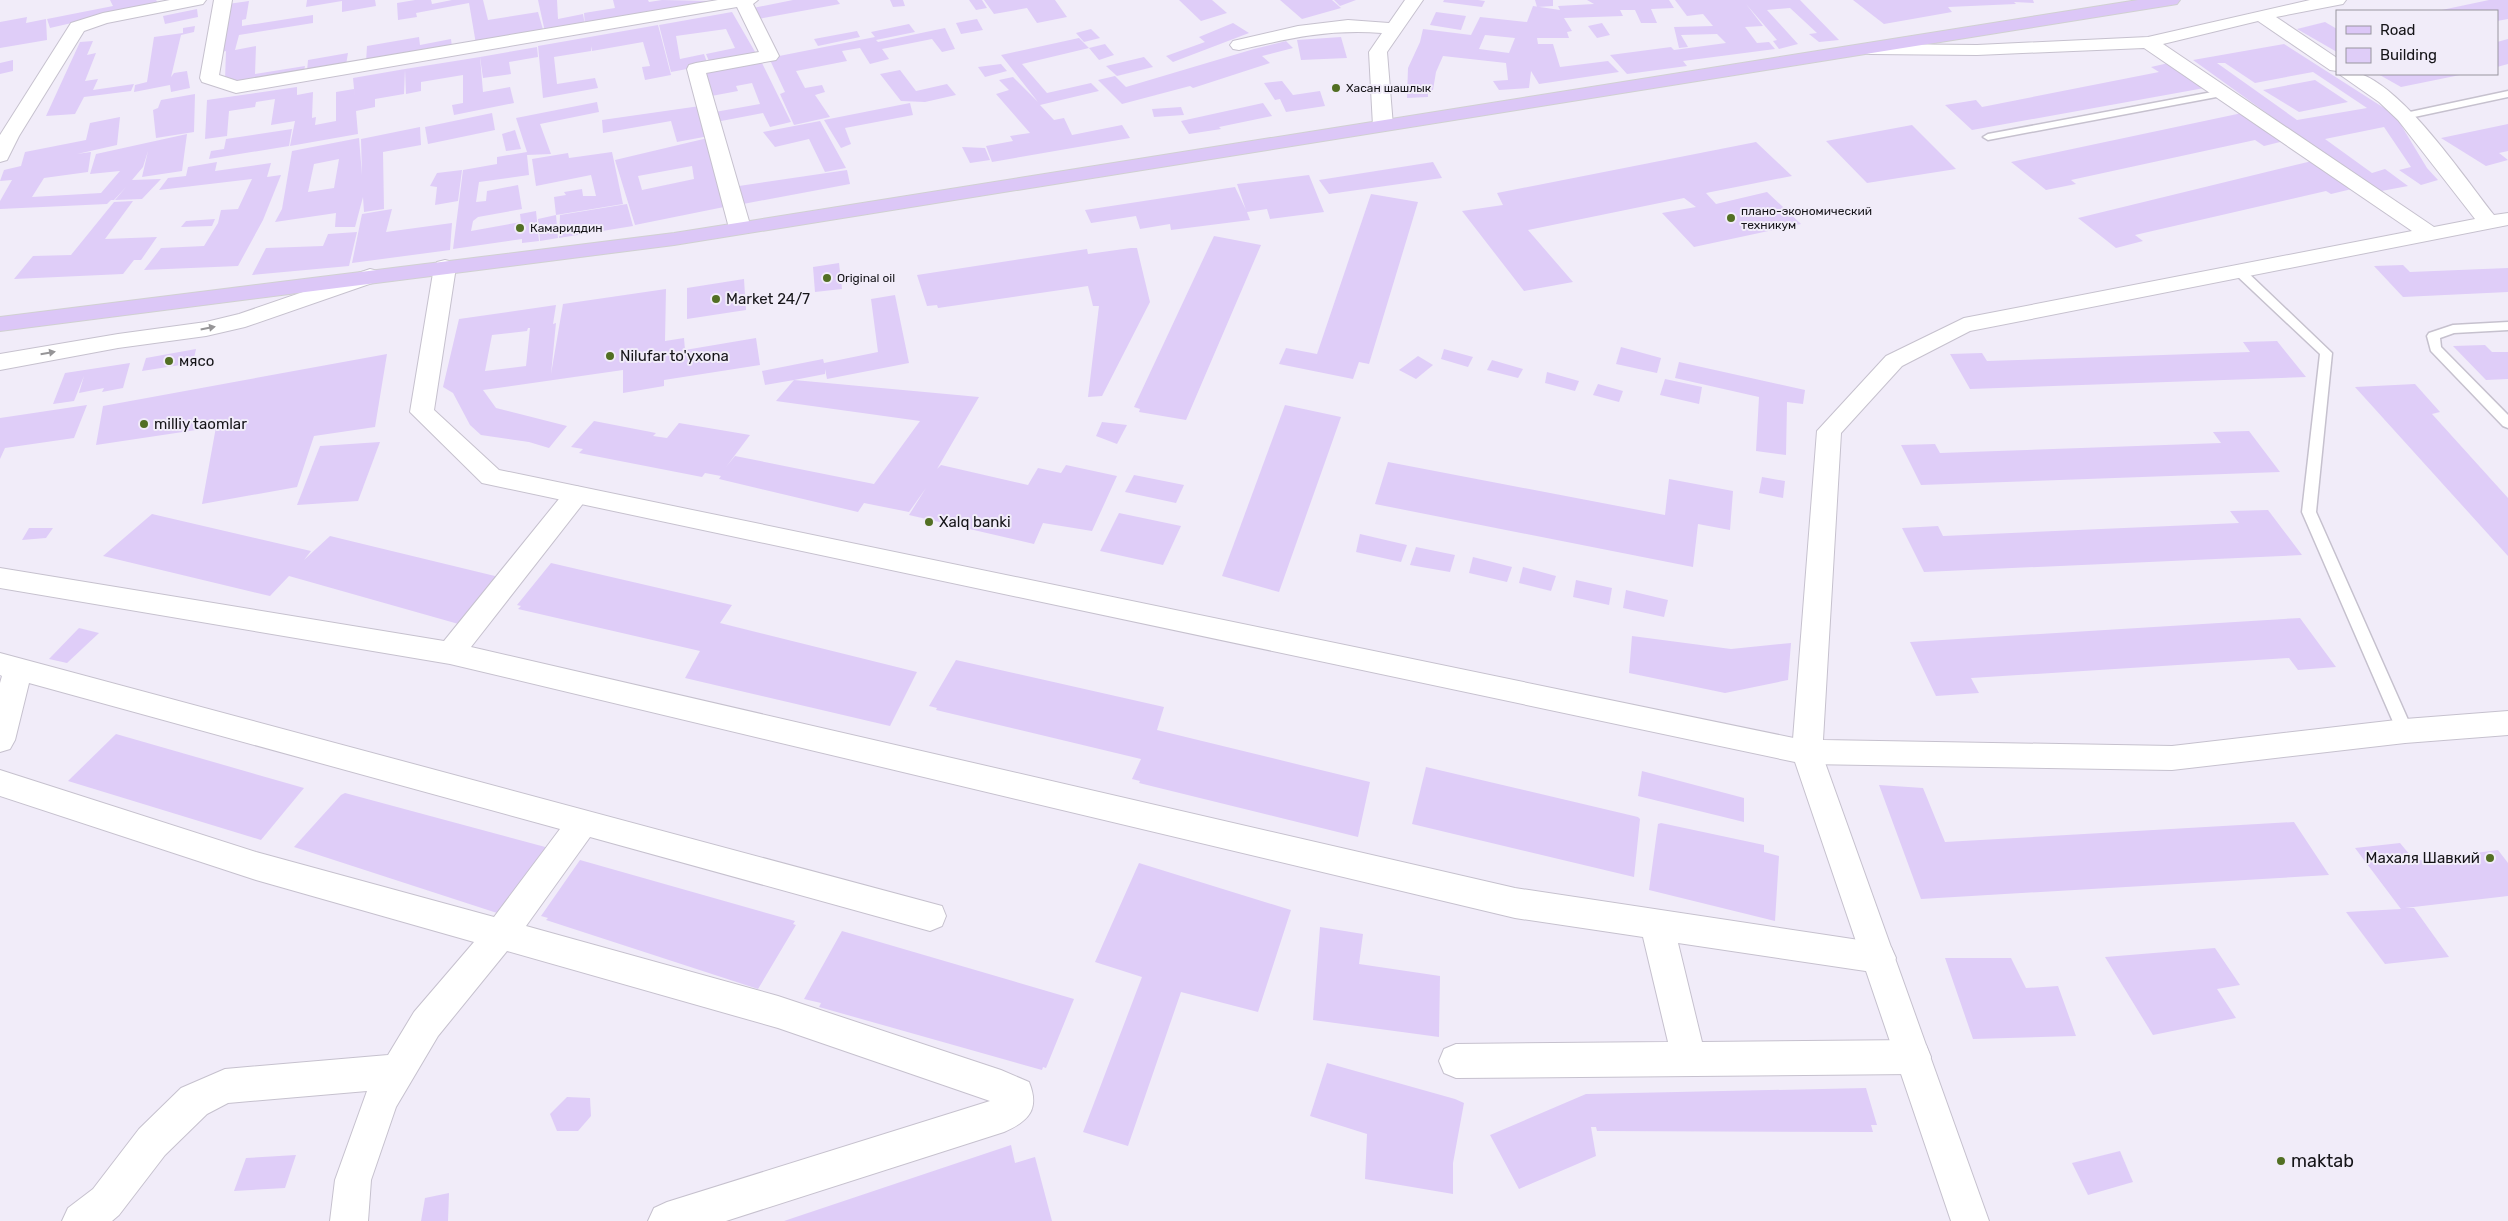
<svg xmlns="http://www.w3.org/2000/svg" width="2508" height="1221" font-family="Rubik,sans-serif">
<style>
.building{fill:#dfcdf8;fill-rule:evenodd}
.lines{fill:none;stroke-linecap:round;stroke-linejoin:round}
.service-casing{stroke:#c6c1ce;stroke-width:3}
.minor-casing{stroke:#c6c1ce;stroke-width:2}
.tertiary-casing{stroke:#c6c1ce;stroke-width:2}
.primary-casing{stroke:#d0d0d1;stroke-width:2}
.service{fill:#fff;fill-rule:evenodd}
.minor{fill:#fff;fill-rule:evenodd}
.tertiary{fill:#fff;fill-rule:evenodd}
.primary{fill:#dcc7f7;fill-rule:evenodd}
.oneway{fill:#969597}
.poi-dot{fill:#526f23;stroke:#f1ecf9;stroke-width:2}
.labels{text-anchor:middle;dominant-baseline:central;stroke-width:4;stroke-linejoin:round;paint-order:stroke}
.far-poi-label{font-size:12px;fill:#151418;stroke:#f1ecf9;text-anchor:start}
.poi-label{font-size:15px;fill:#151418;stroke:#f1ecf9;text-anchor:start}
.near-poi-label{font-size:18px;fill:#151418;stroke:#f1ecf9;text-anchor:start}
</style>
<rect width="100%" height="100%" fill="#f1ecf9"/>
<!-- building -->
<g class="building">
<path d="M110 0H156L158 3 50 28 47 19 113 6Z"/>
<path d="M307 0H375L376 6 342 12V1L306 7Z"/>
<path d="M415 0H431L432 4 452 0H483L488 20 538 12 544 33 476 44 469 3 416 13 417 17 398 20 397 3Z"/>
<path d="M538 0H557L558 19 583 14 585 25 545 32Z"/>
<path d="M613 0H648L649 2 662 0 712 1 585 25 584 13 615 8Z"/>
<path d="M793 0H837L840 4 753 20 748 9Z"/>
<path d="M890 0H903L905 6 893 7Z"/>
<path d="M969 0H982L987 8 976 10Z"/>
<path d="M984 0H1055L1067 17 1037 23 1027 8 994 14Z"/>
<path d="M1179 0H1212L1227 13 1201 21Z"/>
<path d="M1280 0H1332L1341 8 1302 19Z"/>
<path d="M1334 0H1356L1340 6Z"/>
<path d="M1444 0H1478L1485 1 1482 7 1443 2Z"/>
<path d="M1535 0H1553V6L1537 7Z"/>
<path d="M1587 0H1669L1674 8 1651 9 1657 23H1641L1635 10H1620L1623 16 1564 18 1572 31 1567 32 1569 38H1537L1538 44H1553L1560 67 1608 61 1619 72 1539 84 1531 71 1529 88 1499 90 1493 81 1508 80 1506 63 1443 56 1436 72 1433 90H1428V97L1407 98 1408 68 1420 42 1423 29 1471 35 1480 17 1527 22 1533 6 1560 10 1558 6 1594 4ZM1485 35 1515 38 1509 53 1479 49Z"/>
<path d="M1675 0H1800L1839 40 1819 42 1809 34 1817 33 1790 8 1767 10 1798 44 1779 49 1773 41 1777 40 1746 4 1763 26 1745 27 1757 43 1769 42 1775 49 1683 61 1687 66 1627 74 1610 55 1671 47 1674 50 1726 43 1717 34 1681 35 1688 47 1679 48 1674 27 1713 26 1703 14 1687 16Z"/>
<path d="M1853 0H2033L2034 3 2014 2 2016 4 1948 7 1952 12 1884 24Z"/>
<path d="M2489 0H2508V19L2497 21V11H2437Z"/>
<path d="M249 1 246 19 242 20V26L313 15V23L239 35 235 50 256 46 255 74 305 66 304 71 235 83V79L225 80 226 51 222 52 228 4Z"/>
<path d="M197 9 198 17 165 24 163 16Z"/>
<path d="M732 12 758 57 711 66 706 54 735 48 726 29 676 36 680 59 704 54 708 65 671 72 659 25Z"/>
<path d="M1436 12 1466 16 1461 30 1430 25Z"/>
<path d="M27 17 26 23 46 19 47 40 0 48V22Z"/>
<path d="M977 19 983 30 961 34 956 23Z"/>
<path d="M2325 22 2337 29V52L2297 29Z"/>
<path d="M1233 23 1249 33 1173 62 1166 56 1205 42 1199 37Z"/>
<path d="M1602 23 1610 35 1597 38 1588 26Z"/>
<path d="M909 24 915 32 876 40 878 42 945 28 955 49 942 52 932 39 882 49 889 59 870 64 860 48 842 51 847 61 796 71 805 88 822 85 825 92 815 95 830 117 794 125 780 94 785 92 769 58 875 37 871 32Z"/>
<path d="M658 25 671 75 645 80 642 67 650 66 643 42 592 51 591 46V51L554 57 557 84 595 78 598 88 543 98 538 46Z"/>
<path d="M195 26 194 32 181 35 171 77 174 73 187 71 190 88 171 92 170 85 134 92 135 85 147 82 154 37 183 33V28Z"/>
<path d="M1091 29 1100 38 1084 42 1076 33Z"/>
<path d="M857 31 860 37 818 46 814 39Z"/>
<path d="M419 37 420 45 451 39 452 47 366 62 367 46Z"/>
<path d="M1341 37 1347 58 1301 60 1297 40Z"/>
<path d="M1079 38 1089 48 1022 64 1047 93 1091 83 1099 91 1040 105 1054 120 1064 118 1072 135 1122 125 1130 138 992 162 986 146 1013 141 1010 136 1030 133 996 94 1009 90 999 80 1013 77 1038 102 1001 55Z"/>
<path d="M2508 39V64L2497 67V42Z"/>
<path d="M93 41 87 55 96 53 85 81 98 79 93 90 134 84 131 91 84 97 75 114 46 116 80 42Z"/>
<path d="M1286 41 1293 48 1262 56 1270 63 1193 88 1190 86 1122 104 1098 80 1115 76 1126 87 1254 49Z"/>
<path d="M1105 44 1114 55 1099 60 1089 48Z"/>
<path d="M2284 44 2395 115 2427 168 2438 180 2421 185 2399 170 2411 167 2384 127 2325 139 2372 173 2385 169 2408 186 2376 192 2193 60ZM2217 63H2225L2255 83 2313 72 2367 108 2297 120Z"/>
<path d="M537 47 538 57 509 62 511 74 483 78 480 57Z"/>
<path d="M348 53 346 65 307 71 308 60Z"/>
<path d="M480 57 483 92 510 87 514 103 454 115 452 105 463 103V75L421 82V91L406 94 405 69Z"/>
<path d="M1144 57 1153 67 1117 76 1106 66Z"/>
<path d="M13 60V71L0 74V63Z"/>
<path d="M2173 62 2210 87 1972 130 1945 105 1976 100 1982 107 2159 72 2151 67Z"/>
<path d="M762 63 791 122 770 127 763 113 716 122 715 112 760 104 752 83 736 86 738 91 706 97 701 74Z"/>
<path d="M1001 64 1007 71 985 77 978 67Z"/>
<path d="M405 69 404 94 375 99V107L356 111 358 134 290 146 295 121 271 125 275 99 256 102 255 107 229 111 227 136 205 139 207 100 297 87V95L313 92 312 118 316 117 315 125 336 121V92L354 89 355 99 353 78Z"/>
<path d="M900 70 916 91 947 84 956 95 925 102 901 101 880 74Z"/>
<path d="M2378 74H2460V75L2401 87Z"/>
<path d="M2315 80 2348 102 2299 112 2263 90Z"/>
<path d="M1282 81 1293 95 1320 91 1325 106 1286 112 1280 99 1275 100 1264 83Z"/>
<path d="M195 94 194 132 156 138 153 110 158 108 161 100Z"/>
<path d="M597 102 599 112 540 124 551 154 527 155 529 175 479 182 476 202 486 201 487 191 518 185 522 209 478 217 473 221 471 231 521 222 520 214 536 211 539 241 522 243V239L453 249 463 170 497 164V157L527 152 516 118Z"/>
<path d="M910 103 913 115 845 128 851 144 841 148 824 120Z"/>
<path d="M1263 103 1272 116 1219 127 1221 129 1189 134 1181 121Z"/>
<path d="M700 106 709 136 677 142 671 121 603 133 602 120Z"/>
<path d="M1181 107 1184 115 1154 117 1152 109Z"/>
<path d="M492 113 495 130 428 144 425 127Z"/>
<path d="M2242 113 2284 141 2264 146 2255 140 2071 180 2076 184 2046 190 2011 162Z"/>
<path d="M120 117 117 145 77 154 91 152 88 172 44 178 32 197 101 193 120 171 90 174 96 154 187 134 182 171 142 177 148 151 143 167 132 180 161 179 142 199 115 200 126 187 114 200H111L107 204 0 209V201L12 180 0 181 4 170 21 166 25 152 86 140 90 123Z"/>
<path d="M820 121 846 168 825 172 809 139 775 147 763 132Z"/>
<path d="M2508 124V151L2499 153 2508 160 2486 166 2441 138Z"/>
<path d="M1912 125 1956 169 1867 183 1826 141Z"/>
<path d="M420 127 421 145 383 152 384 209 364 212 363 197 355 227H335L336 213 275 222 282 209 292 151 359 138 362 175 361 139ZM339 159 334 188 308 192 314 164Z"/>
<path d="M292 129 289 146 209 159 211 151 224 149 226 139Z"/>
<path d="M515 130 521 149 506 151 502 134Z"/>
<path d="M712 137 729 206 635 225 615 160ZM692 166 694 179 642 190 638 176Z"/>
<path d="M1756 142 1792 176 1706 193 1716 204 1767 192 1801 224 1694 247 1662 213 1696 207 1684 198 1528 230 1573 282 1524 291 1462 211 1503 205 1497 193Z"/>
<path d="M962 147 985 148 990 160 970 163Z"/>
<path d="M612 152 623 204 556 215 554 197 566 195 564 192 582 189 583 196H596L591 175 536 186 532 159 568 153 569 158Z"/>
<path d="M2312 161 2356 188 2331 194 2326 191 2135 235 2143 241 2116 248 2078 218Z"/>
<path d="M217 162 215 171 271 163 267 177 281 175 263 220 238 266 144 270 161 248 204 246 218 223 221 210 238 209 252 179 159 190 168 178 186 176 188 167Z"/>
<path d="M1433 162 1442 178 1329 194 1319 180Z"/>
<path d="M462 170 458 201 435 205 437 187 430 186 437 173Z"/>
<path d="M847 170 850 184 743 204 739 186Z"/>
<path d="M1309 175 1324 212 1270 219 1267 209 1247 212 1250 220 1171 230 1170 224 1140 229 1136 216 1091 223 1085 210 1235 187 1246 210 1237 184Z"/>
<path d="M1371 194 1418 202 1369 364 1359 362 1353 379 1279 364 1286 348 1317 354Z"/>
<path d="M133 201 105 239 157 237 141 260H134L123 274 14 279 33 256 71 255 114 202Z"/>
<path d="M627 204 633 226 559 238 560 215Z"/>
<path d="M392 209 386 232 452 223 450 250 352 263 362 214Z"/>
<path d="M556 215 558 238 540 241 538 219Z"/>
<path d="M215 219 212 226 181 227 186 221Z"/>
<path d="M357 232 349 266 252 275 266 248 323 246 328 234Z"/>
<path d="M1214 236 1261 245 1186 420 1139 412 1140 409 1134 407Z"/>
<path d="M1131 248H1137L1150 302 1102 396 1088 397 1099 306H1093L1088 286 938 308 937 305 927 306 917 275 1087 249 1088 254Z"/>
<path d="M839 263 842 289 815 292 813 267Z"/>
<path d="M2403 265 2410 272 2508 268V292L2403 297 2374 266Z"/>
<path d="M744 279 746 310 687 319V288Z"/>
<path d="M666 289 665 341 684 338 685 350 756 338 760 365 664 380V386L623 393V370L483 390 496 408 567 426 549 448 529 442 481 435 470 425 453 393 443 387 459 319 556 305 553 324 556 323 551 374 563 304ZM528 328H530L526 366 485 371 492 335 527 331Z"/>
<path d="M895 295 909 363 827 379 825 369V374L794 380 979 397 937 469 941 465 1028 485 1038 468 1061 473 1066 465 1117 476 1092 531 1043 523 1034 544 909 515 926 488 909 512 864 503 858 512 719 479 721 476 705 473 702 477 579 453 583 449 571 447 594 421 656 433 653 436 667 438 679 423 750 435 726 467 735 456 874 484 920 421 776 401 794 380 765 385 762 371 823 359 824 363 878 352 871 299Z"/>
<path d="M2277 341 2306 377 1970 389 1950 354 1982 353 1987 361 2250 352 2243 342Z"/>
<path d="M2485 345 2492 352H2508V379L2486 380 2453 346Z"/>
<path d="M1621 347 1661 358 1657 373 1616 364Z"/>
<path d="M196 349 193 363 142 371 146 358Z"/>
<path d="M1444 349 1473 357 1468 367 1441 359Z"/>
<path d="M387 354 375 427 314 436 297 487 202 504 216 427 96 445 103 406Z"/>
<path d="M1418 356 1433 365 1416 379 1399 370Z"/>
<path d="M1492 360 1523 369 1518 378 1487 370Z"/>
<path d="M1679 362 1805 390 1803 404 1787 402 1786 455 1756 451 1759 397 1675 378Z"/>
<path d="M130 363 123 388 102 392 104 388 79 393 84 376 74 401 53 404 65 373Z"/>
<path d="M1547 372 1579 381 1575 391 1545 383Z"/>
<path d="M1665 379 1702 387 1699 404 1660 395Z"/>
<path d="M1598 384 1623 391 1619 402 1593 395Z"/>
<path d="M2415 384 2440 412 2432 414 2508 498V556L2355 387Z"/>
<path d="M87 405 74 438 5 448 0 459V418Z"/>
<path d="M1285 405 1341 417 1279 592 1222 576Z"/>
<path d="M1102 422 1127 425 1117 444 1096 436Z"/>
<path d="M2249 431 2280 472 1921 485 1901 445 1935 444 1940 453 2221 443 2213 432Z"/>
<path d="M380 442 358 501 297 505 320 446Z"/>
<path d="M1388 462 1665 515 1669 479 1733 491 1730 530 1698 524 1693 567 1375 504Z"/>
<path d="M1134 475 1184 485 1176 503 1125 492Z"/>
<path d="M1762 477 1785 481 1783 498 1759 493Z"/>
<path d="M2268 510 2302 555 1924 572 1902 528 1938 526 1943 536 2239 523 2230 511Z"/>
<path d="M1119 513 1181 526 1163 565 1100 551Z"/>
<path d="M152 514 311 551 304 560 330 536 499 577 462 625 289 576 270 596 103 556Z"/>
<path d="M29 528H53L46 538 22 540Z"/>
<path d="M1360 534 1407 545 1401 562 1356 552Z"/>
<path d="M1416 547 1455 555 1450 572 1410 565Z"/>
<path d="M1473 557 1512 567 1507 582 1469 573Z"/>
<path d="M551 563 732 605 720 623 917 672 890 726 685 678 700 651 518 609 521 606 517 605Z"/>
<path d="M1523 567 1556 576 1551 591 1519 583Z"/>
<path d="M1576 580 1612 588 1609 605 1573 597Z"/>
<path d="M1626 590 1668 600 1664 617 1623 608Z"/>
<path d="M2300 618 2336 667 2298 670 2289 658 1971 678 1979 693 1936 696 1910 642Z"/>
<path d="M79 628 99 633 67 663 49 659Z"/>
<path d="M1632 636 1731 649 1791 643 1788 680 1725 693 1629 673Z"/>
<path d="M956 660 1164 707 1157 730 1370 782 1358 837 1139 783 1140 781 1132 779 1141 759 936 710 937 708 929 706Z"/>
<path d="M116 734 304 788 261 840 68 781Z"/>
<path d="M1426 767 1638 817 1640 819 1634 877 1412 824Z"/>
<path d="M1642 771 1744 798V822L1638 796Z"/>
<path d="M1879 785 1923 788 1945 842 2294 822 2329 875 1921 899Z"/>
<path d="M345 793 549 848 501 914 494 912 294 847 341 795Z"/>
<path d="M1661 823 1764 845V852L1779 856 1775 921 1649 890 1658 824Z"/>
<path d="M2400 843 2415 861 2498 850 2508 863V896L2405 908H2414L2449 957 2385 964 2346 912 2401 909 2355 848Z"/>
<path d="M580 860 795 921 793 924 796 925 758 989 546 920 548 918 541 916Z"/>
<path d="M1139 863 1291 910 1258 1012 1181 992 1128 1146 1083 1132 1142 977 1095 962Z"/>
<path d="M1320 927 1363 934 1359 964 1440 976 1439 1037 1313 1020Z"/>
<path d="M842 931 1074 999 1046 1068 1043 1067 1042 1070 819 1007 821 1003 804 999Z"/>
<path d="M2215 948 2240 985 2217 989 2236 1018 2153 1035 2105 957Z"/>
<path d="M1945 958H2011L2026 988 2058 986 2076 1036 1973 1039Z"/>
<path d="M1327 1063 1455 1099 1464 1103 1453 1163V1194L1365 1179 1367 1134 1310 1116Z"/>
<path d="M1866 1088 1877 1125H1871L1873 1132 1597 1131 1596 1127H1591L1596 1156 1519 1189 1490 1135 1586 1094Z"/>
<path d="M567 1097 590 1098 591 1116 578 1131H557L550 1114Z"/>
<path d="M1011 1145 1015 1163 1035 1157 1052 1221H784Z"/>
<path d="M2120 1151 2133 1182 2088 1195 2072 1163Z"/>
<path d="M296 1155 285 1188 234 1191 246 1158Z"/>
<path d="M449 1193 448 1221H421L425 1198Z"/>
</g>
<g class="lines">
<!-- service casing -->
<g class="service-casing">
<g id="service">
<path d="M2223 90 2228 93 2227 95 1988 140 1983 137 1988 134Z"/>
<path d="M2508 91V97L2405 119 2400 116 2405 113Z"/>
<path d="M2240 268 2244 269 2332 353 2316 512 2413 731 2411 736 2405 738 2399 736 2397 731 2302 512 2320 354 2236 275 2234 272Z"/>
<path d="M2508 322V330L2454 333 2440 338 2441 347 2508 415V428L2503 426 2431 351 2427 336 2429 333 2453 325Z"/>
</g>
</g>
<!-- minor casing -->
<g class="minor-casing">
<g id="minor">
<path d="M170 0H206L203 4 107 23 84 31 19 136 7 160 0 162V135L71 23 103 13Z"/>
<path d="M214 0H232L219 75 237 81 718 0H758L753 4 779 56 776 60 706 73 751 228 747 232 740 234 733 232 729 228 687 69 689 65 696 63 759 52 737 7 236 93 202 82 200 78Z"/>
<path d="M1405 0H1423L1387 52 1393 126 1390 130H1376L1373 126 1369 52 1382 33C1329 29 1290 38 1239 50L1233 49 1230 45 1233 41 1298 26 1348 20 1389 23Z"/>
<path d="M2310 0H2346L2343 4 2276 17 2337 58V71L2330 70 2258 21 2163 44 2434 227 2475 219 2398 120 2379 102 2339 74C2345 74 2355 72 2361 74 2407 92 2463 176 2494 215L2508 213V225L1970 331 1902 366 1841 433 1823 740 2172 746 2405 719 2508 711V735L2405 743 2172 770 1807 764 1796 761 1792 752 1817 431 1886 356 1964 318 2412 231 2144 48 1977 55 1870 54 1864 53 1861 49 1864 45 1870 44 1977 45 2148 37Z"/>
<path d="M576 486 585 489 589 495 585 501 471 647 1515 888 1879 943 1891 947 1896 958 1891 969 1879 973 1678 943 1702 1042 1914 1040 1926 1045 1931 1057 1926 1069 1914 1074 1456 1078 1444 1073 1439 1061 1444 1049 1456 1044 1668 1042 1643 937 1515 918 450 664 0 588V568L444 641 567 489Z"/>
<path d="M0 653 942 906 946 916 942 926 930 931 590 837 526 926 778 996 1001 1070 1029 1082C1040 1109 1029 1121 1004 1132L726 1221H648L654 1208 667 1202 990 1101 778 1028 507 951 438 1036 396 1107 371 1180 368 1221H330L335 1180 367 1091 228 1103 207 1114 165 1155 119 1215 112 1221H62L68 1208 93 1189 139 1129 181 1088 225 1069 388 1055 414 1012 474 942 256 880 0 796V770L256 852 494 917 560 829 29 683 15 740 10 749 0 752V683L2 676 0 675Z"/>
</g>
</g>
<!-- tertiary casing -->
<g class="tertiary-casing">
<g id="tertiary">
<path d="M445 260 453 262 456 267 434 410 499 470 1818 743 1989 1221H1951L1795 762 482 483 410 412 434 267 437 262Z"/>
<path d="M370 269 378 271 381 276 378 281 245 327 206 336 118 348 0 370V354L118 334 206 322 239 314Z"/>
</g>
</g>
<!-- primary casing -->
<g class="primary-casing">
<path id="primary" d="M2138 0H2180L2177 4 2171 5 674 245 0 331V317L674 233Z"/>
</g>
<!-- service -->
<use href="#service" class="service"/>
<!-- minor -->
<use href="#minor" class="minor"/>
<!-- tertiary -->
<use href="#tertiary" class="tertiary"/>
<!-- primary -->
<use href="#primary" class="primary"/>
</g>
<!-- one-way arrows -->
<defs><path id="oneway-solid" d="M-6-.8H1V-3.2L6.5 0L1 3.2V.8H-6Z" transform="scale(1.25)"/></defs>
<g class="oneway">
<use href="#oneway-solid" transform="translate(208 328) rotate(-11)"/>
<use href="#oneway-solid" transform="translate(48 353) rotate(-10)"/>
</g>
<!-- markers -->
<g class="poi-dot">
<circle cx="1336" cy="88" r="5"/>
<circle cx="1731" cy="218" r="5"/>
<circle cx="520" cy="228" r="5"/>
<circle cx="827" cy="278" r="5"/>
<circle cx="716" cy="299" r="5"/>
<circle cx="610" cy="356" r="5"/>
<circle cx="169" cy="361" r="5"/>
<circle cx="144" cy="424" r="5"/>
<circle cx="929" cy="522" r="5"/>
<circle cx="2490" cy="858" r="5"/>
<circle cx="2281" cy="1161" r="5"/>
</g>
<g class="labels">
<!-- far-poi labels -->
<g class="far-poi-label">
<text x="1346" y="88">Хасан шашлык</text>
<text x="1741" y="211">плано-экономический<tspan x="1741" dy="14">техникум</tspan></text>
<text x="530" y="228">Камариддин</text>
<text x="837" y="278">Original oil</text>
</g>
<!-- poi labels -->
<g class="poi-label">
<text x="726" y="299">Market 24/7</text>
<text x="620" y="356">Nilufar to'yxona</text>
<text x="179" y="361">мясо</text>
<text x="154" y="424">milliy taomlar</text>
<text x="939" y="522">Xalq banki</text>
<text x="2480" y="858" text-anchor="end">Махаля Шавкий</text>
</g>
<!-- near-poi labels -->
<g class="near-poi-label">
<text x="2291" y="1161">maktab</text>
</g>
</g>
<!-- legend -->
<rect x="2336" y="10" width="162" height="65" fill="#f1ecf9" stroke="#99969f"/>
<rect x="2346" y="26" width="25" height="8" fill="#dcc7f7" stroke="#99969f"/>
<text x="2380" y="35" font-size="15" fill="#151418">Road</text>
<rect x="2346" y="48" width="25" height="15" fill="#dfcdf8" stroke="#99969f"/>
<text x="2380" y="60" font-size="15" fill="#151418">Building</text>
</svg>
